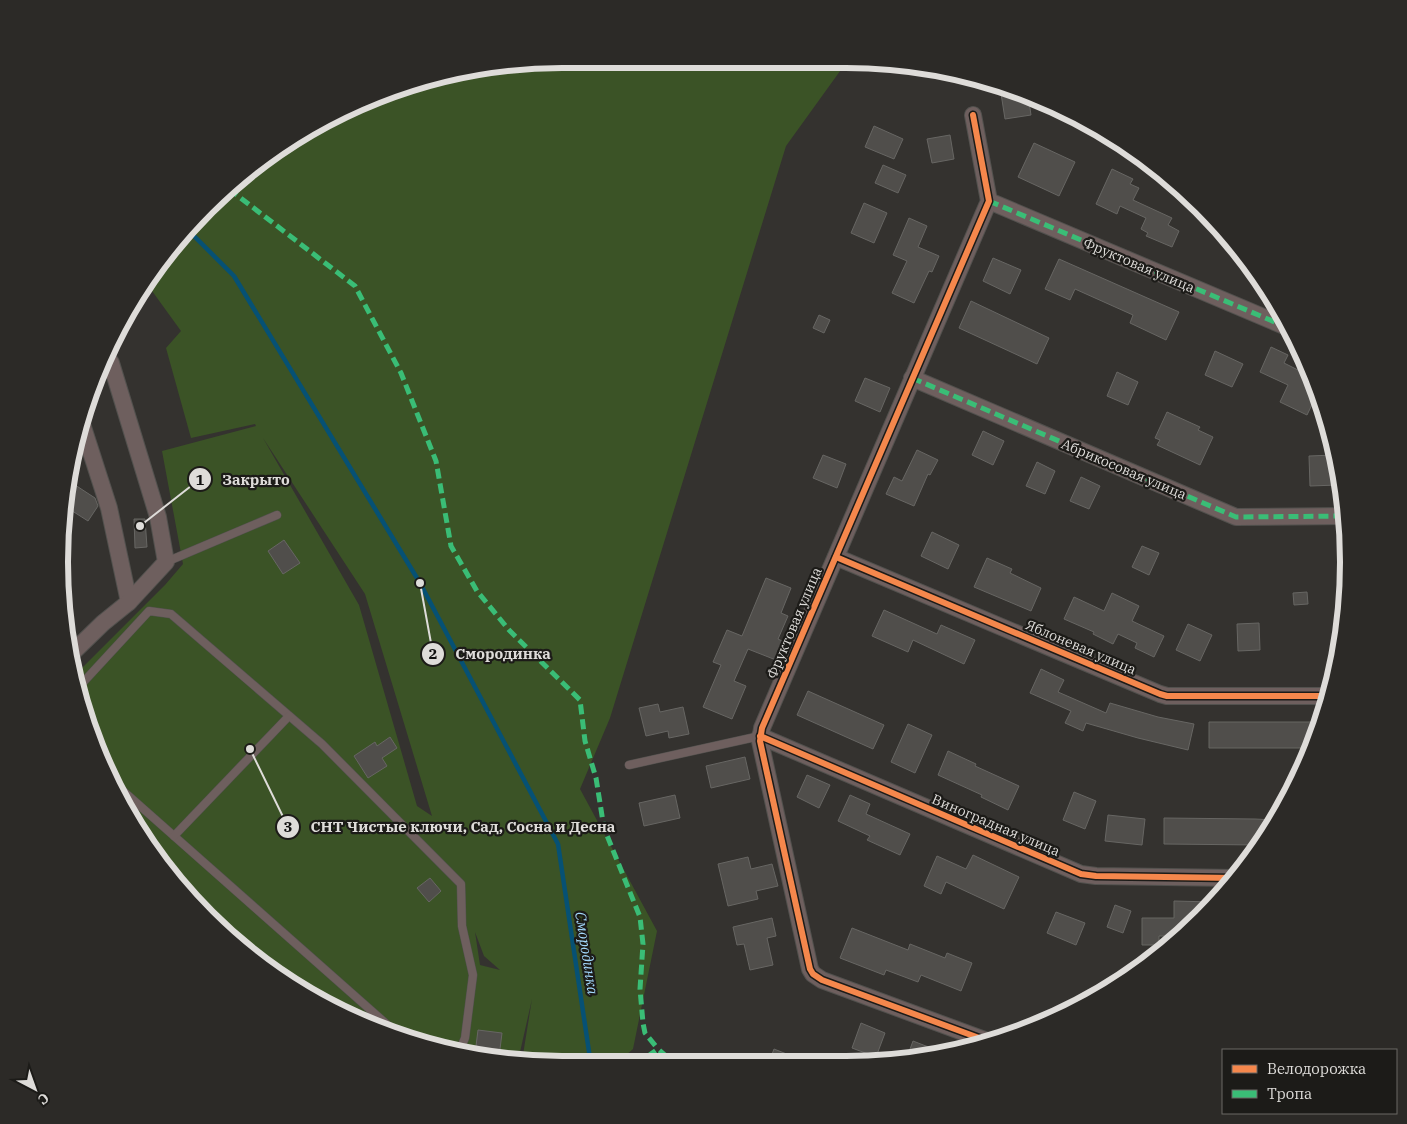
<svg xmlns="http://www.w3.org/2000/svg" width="1407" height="1124" font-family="'IBM Plex Serif',serif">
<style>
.green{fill:#3b5326;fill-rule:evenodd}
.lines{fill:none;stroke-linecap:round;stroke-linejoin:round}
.stream{stroke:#065174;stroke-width:4.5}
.building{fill:#504e4b;stroke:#676663}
.service-casing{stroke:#52514e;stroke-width:9}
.minor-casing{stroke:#52514e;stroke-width:18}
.service{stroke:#6e5f5e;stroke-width:8}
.minor{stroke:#6e5f5e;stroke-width:16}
.quiet{stroke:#3abd76;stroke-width:5;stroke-dasharray:10 5;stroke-linecap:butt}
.cycleway-casing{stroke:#1c1b18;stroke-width:9}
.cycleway{stroke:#f5874c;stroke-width:6}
.labels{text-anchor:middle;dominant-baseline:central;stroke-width:4.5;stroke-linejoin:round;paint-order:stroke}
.street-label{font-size:14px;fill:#dedcd9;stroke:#1c1b18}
.water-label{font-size:15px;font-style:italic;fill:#a2d7fb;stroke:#1c1b18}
.rim{fill:none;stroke:#dedcd9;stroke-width:6}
.leader{fill:none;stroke:#dedcd9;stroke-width:2}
.callout-dot{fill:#dedcd9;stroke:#1c1b18;stroke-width:2}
.mark-label{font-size:15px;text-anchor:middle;font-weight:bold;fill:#111}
.callout-label{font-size:15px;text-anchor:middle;font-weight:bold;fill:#dedcd9;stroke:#1c1b18;stroke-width:4.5;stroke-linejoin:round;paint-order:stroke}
</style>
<rect width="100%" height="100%" fill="#34322f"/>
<!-- green -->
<path class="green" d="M562 59 848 60 786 146 610 718 580 789 657 931 633 1049 615 1065H562L522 1061 532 999 518 1061 464 1056 369 1027 256 961 183 894 126 813 76 692 74 676 165 585 183 564 162 451 256 426 255 424 191 438 166 348 181 331 147 284 206 206 311 126 432 76ZM263 438 365 594 432 816 417 806 359 605ZM475 932 484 956 500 970 480 965Z"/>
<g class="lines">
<!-- stream -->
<path class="stream" d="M188 230 234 276 420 583 558 844 591 1065"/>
</g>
<!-- building -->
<g class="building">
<path d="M1007 86 1028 95 1031 115 1005 119 1000 87Z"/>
<path d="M874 126 903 139 894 159 865 147Z"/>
<path d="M950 135 954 159 932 163 927 139Z"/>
<path d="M1034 143 1075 162 1059 196 1018 177Z"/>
<path d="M883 165 906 175 898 193 875 183Z"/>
<path d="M1112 169 1133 179 1130 184 1139 188 1133 200 1172 218 1168 225 1179 231 1172 247 1146 236 1148 233 1141 229 1146 218 1120 206 1117 214 1096 204Z"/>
<path d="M864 203 887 213 874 243 851 233Z"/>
<path d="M909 218 927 226 918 247 939 256 932 272 929 271 914 303 892 293 907 261 893 255Z"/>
<path d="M993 258 1021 270 1010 294 983 281Z"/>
<path d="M1059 259 1179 312 1166 340 1130 323 1133 315 1075 289 1070 300 1045 289Z"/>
<path d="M971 301 1049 338 1037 364 959 328Z"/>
<path d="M819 315 830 320 824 333 813 328Z"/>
<path d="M1271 347 1288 355 1284 363 1310 376 1318 392 1307 415 1280 402 1288 385 1260 372Z"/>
<path d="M1215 351 1243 364 1232 387 1205 375Z"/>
<path d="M1117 372 1138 382 1128 405 1107 396Z"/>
<path d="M865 378 890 388 880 412 855 401Z"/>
<path d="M1167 412 1200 427 1198 430 1213 437 1200 465 1157 445 1160 440 1155 438Z"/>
<path d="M983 431 1004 441 993 465 972 455Z"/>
<path d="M917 450 938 460 930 475 928 474 914 506 886 494 894 477 902 481Z"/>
<path d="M823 455 846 464 837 488 813 478Z"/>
<path d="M1334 455 1337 468 1338 485 1310 486 1309 456Z"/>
<path d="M1037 462 1055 471 1045 494 1026 486Z"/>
<path d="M1081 477 1100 486 1089 509 1070 501Z"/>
<path d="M69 481 95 498 98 506 88 521 66 507Z"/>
<path d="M134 519H145L147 547 135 548Z"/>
<path d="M932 532 959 545 948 569 921 556Z"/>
<path d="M284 540 300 563 283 574 268 551Z"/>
<path d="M1142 546 1159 553 1149 575 1132 567Z"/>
<path d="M987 558 1012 569 1010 573 1041 588 1031 611 974 587Z"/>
<path d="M766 578 791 588 781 613 788 616 778 639 784 642 776 660 748 649 734 681 746 686 732 719 703 707 721 665 713 662 727 630 742 636Z"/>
<path d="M1307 592 1308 604 1294 605 1293 593Z"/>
<path d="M1112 593 1139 606 1132 621 1164 636 1154 657 1135 648 1137 643 1118 634 1113 644 1093 634 1094 632 1064 619 1074 597 1104 611Z"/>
<path d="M884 610 937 634 941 625 975 640 964 664 913 640 908 652 872 636Z"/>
<path d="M1259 623 1260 650 1238 651 1237 624Z"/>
<path d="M1188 624 1212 635 1200 661 1176 650Z"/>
<path d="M1041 669 1064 680 1058 692 1106 713 1110 703 1158 717 1194 724 1188 750 1138 738 1086 723 1083 731 1065 723 1071 711 1030 693Z"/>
<path d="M808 691 884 725 873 749 797 715Z"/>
<path d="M658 704 660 712 683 707 689 734 669 738 668 731 646 736 639 708Z"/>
<path d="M1209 722H1320L1310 748H1209Z"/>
<path d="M908 724 932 735 915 773 891 762Z"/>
<path d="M390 737 397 748 382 758 387 766 368 778 354 756 375 742 377 746Z"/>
<path d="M948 751 976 764 975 766 1019 786 1008 810 981 797 982 795 938 775Z"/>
<path d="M745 757 750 779 711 788 706 766Z"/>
<path d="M807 775 830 785 819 808 797 797Z"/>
<path d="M1074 792 1096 801 1085 829 1063 820Z"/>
<path d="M675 795 680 818 644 826 639 803Z"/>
<path d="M850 795 870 804 866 814 910 834 900 855 867 840 870 836 838 821Z"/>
<path d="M1108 815 1145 819 1142 845 1105 841Z"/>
<path d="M1164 818 1255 819 1274 820 1259 845 1164 844Z"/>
<path d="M973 855 1019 877 1004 909 946 882 941 894 924 886 937 856 966 869Z"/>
<path d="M748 857 751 869 772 864 778 886 756 891 758 899 728 906 718 864Z"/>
<path d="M430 878 441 891 429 902 417 888Z"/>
<path d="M1174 901 1213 902 1181 936H1159V945H1142V918H1174Z"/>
<path d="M1115 905 1131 911 1123 933 1107 927Z"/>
<path d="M1056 912 1085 923 1076 945 1047 933Z"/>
<path d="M772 918 776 936 767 938 773 965 750 970 744 944 737 945 733 927Z"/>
<path d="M852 928 908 950 910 944 945 958 947 953 972 963 961 991 921 975 918 982 886 970 884 975 840 958Z"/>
<path d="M861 1023 885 1033 876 1057 852 1048Z"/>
<path d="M478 1030 502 1033 499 1057 475 1054Z"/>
<path d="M913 1041 944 1053 906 1060Z"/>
<path d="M774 1049 812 1064 768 1065Z"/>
</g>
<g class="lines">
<!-- service casing -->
<g class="service-casing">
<g id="service">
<path d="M166 562 277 515"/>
<path d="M76 690 149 611 171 614 322 744 461 884 462 926 473 975 465 1038 458 1054"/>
<path d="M629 765 760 736"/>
<path d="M113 782 400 1036"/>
<path d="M174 836 289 716"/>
</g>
</g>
<!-- minor casing -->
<g class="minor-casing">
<g id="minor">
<path d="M973 115 989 201 762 728 760 741 810 969 813 974 822 980 990 1042"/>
<path d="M989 201 1289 328"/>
<path d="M912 378 1236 517 1345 516"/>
<path d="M81 421 109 508 129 602"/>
<path d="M836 557 1160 694 1167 696H1330"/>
<path d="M71 654 103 623 129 602 166 562 158 517 111 363 107 357"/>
<path d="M760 736 1081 874 1096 876 1235 878"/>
</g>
</g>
<!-- service -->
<use href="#service" class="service"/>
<!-- minor -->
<use href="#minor" class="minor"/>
<!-- quiet -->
<g class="quiet">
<path d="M229 189 355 286 401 373 436 461 451 546 477 591 509 630 580 700 585 741 596 778 604 828 640 917 643 944 640 989 643 1023 645 1033 658 1049"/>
<path d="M989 201 1289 328"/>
<path d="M912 378 1236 517 1345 516"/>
<path d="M635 1065 658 1049 676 1065"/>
</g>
<!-- cycleway casing -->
<g class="cycleway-casing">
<g id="cycleway">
<path d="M973 115 989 201 762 728 760 741 810 969 813 974 822 980 990 1042"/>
<path d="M836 557 1160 694 1167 696H1330"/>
<path d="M760 736 1081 874 1096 876 1235 878"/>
</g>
</g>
<!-- cycleway -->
<use href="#cycleway" class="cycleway"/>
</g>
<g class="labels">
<!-- street labels -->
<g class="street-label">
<text transform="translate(1139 265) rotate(23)">Фруктовая улица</text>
<text transform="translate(1124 469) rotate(23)">Абрикосовая улица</text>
<text transform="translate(794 623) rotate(-67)">Фруктовая улица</text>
<text transform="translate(1081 647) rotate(23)">Яблоневая улица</text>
<text transform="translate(996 825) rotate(23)">Виноградная улица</text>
</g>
<!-- water labels -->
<g class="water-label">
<text transform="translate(587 953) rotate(81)">Смородинка</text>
</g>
</g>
<!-- crop -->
<path d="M0 0H1407V1124H0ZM562 68H846A494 494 0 0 1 1340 562V562A494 494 0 0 1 846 1056H562A494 494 0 0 1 68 562V562A494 494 0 0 1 562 68Z" fill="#2c2a27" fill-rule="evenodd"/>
<path class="rim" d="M562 68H846A494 494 0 0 1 1340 562V562A494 494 0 0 1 846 1056H562A494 494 0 0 1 68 562V562A494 494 0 0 1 562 68Z"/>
<!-- callouts -->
<path class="leader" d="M140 526L200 479M420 583L433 654M250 749L288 827"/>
<g class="callout-dot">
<circle cx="140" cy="526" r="5"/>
<circle cx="420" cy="583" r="5"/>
<circle cx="250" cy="749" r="5"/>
<circle cx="200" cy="479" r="12"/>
<circle cx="433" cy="654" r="12"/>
<circle cx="288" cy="827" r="12"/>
</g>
<g class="mark-label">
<text x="200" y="485">1</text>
<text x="433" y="659">2</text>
<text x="288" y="832">3</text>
</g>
<g class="callout-label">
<text x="256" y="485">Закрыто</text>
<text x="503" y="659">Смородинка</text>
<text x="463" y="832">СНТ Чистые ключи, Сад, Сосна и Десна</text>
</g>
<!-- legend -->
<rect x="1222" y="1049" width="175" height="65" fill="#1c1b18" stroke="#6a6865"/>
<rect x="1232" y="1065" width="25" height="8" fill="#f5874c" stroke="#6a6865"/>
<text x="1267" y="1074" font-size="15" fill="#dedcd9">Велодорожка</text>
<rect x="1232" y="1090" width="25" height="8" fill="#3abd76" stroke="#6a6865"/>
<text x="1267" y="1099" font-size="15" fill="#dedcd9">Тропа</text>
<!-- north arrow -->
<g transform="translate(35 1089) rotate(139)" stroke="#1c1b18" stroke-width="4" paint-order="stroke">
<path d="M0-4L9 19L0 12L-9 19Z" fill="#dedcd9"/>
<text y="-8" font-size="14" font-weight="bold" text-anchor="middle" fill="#dedcd9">С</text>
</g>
</svg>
